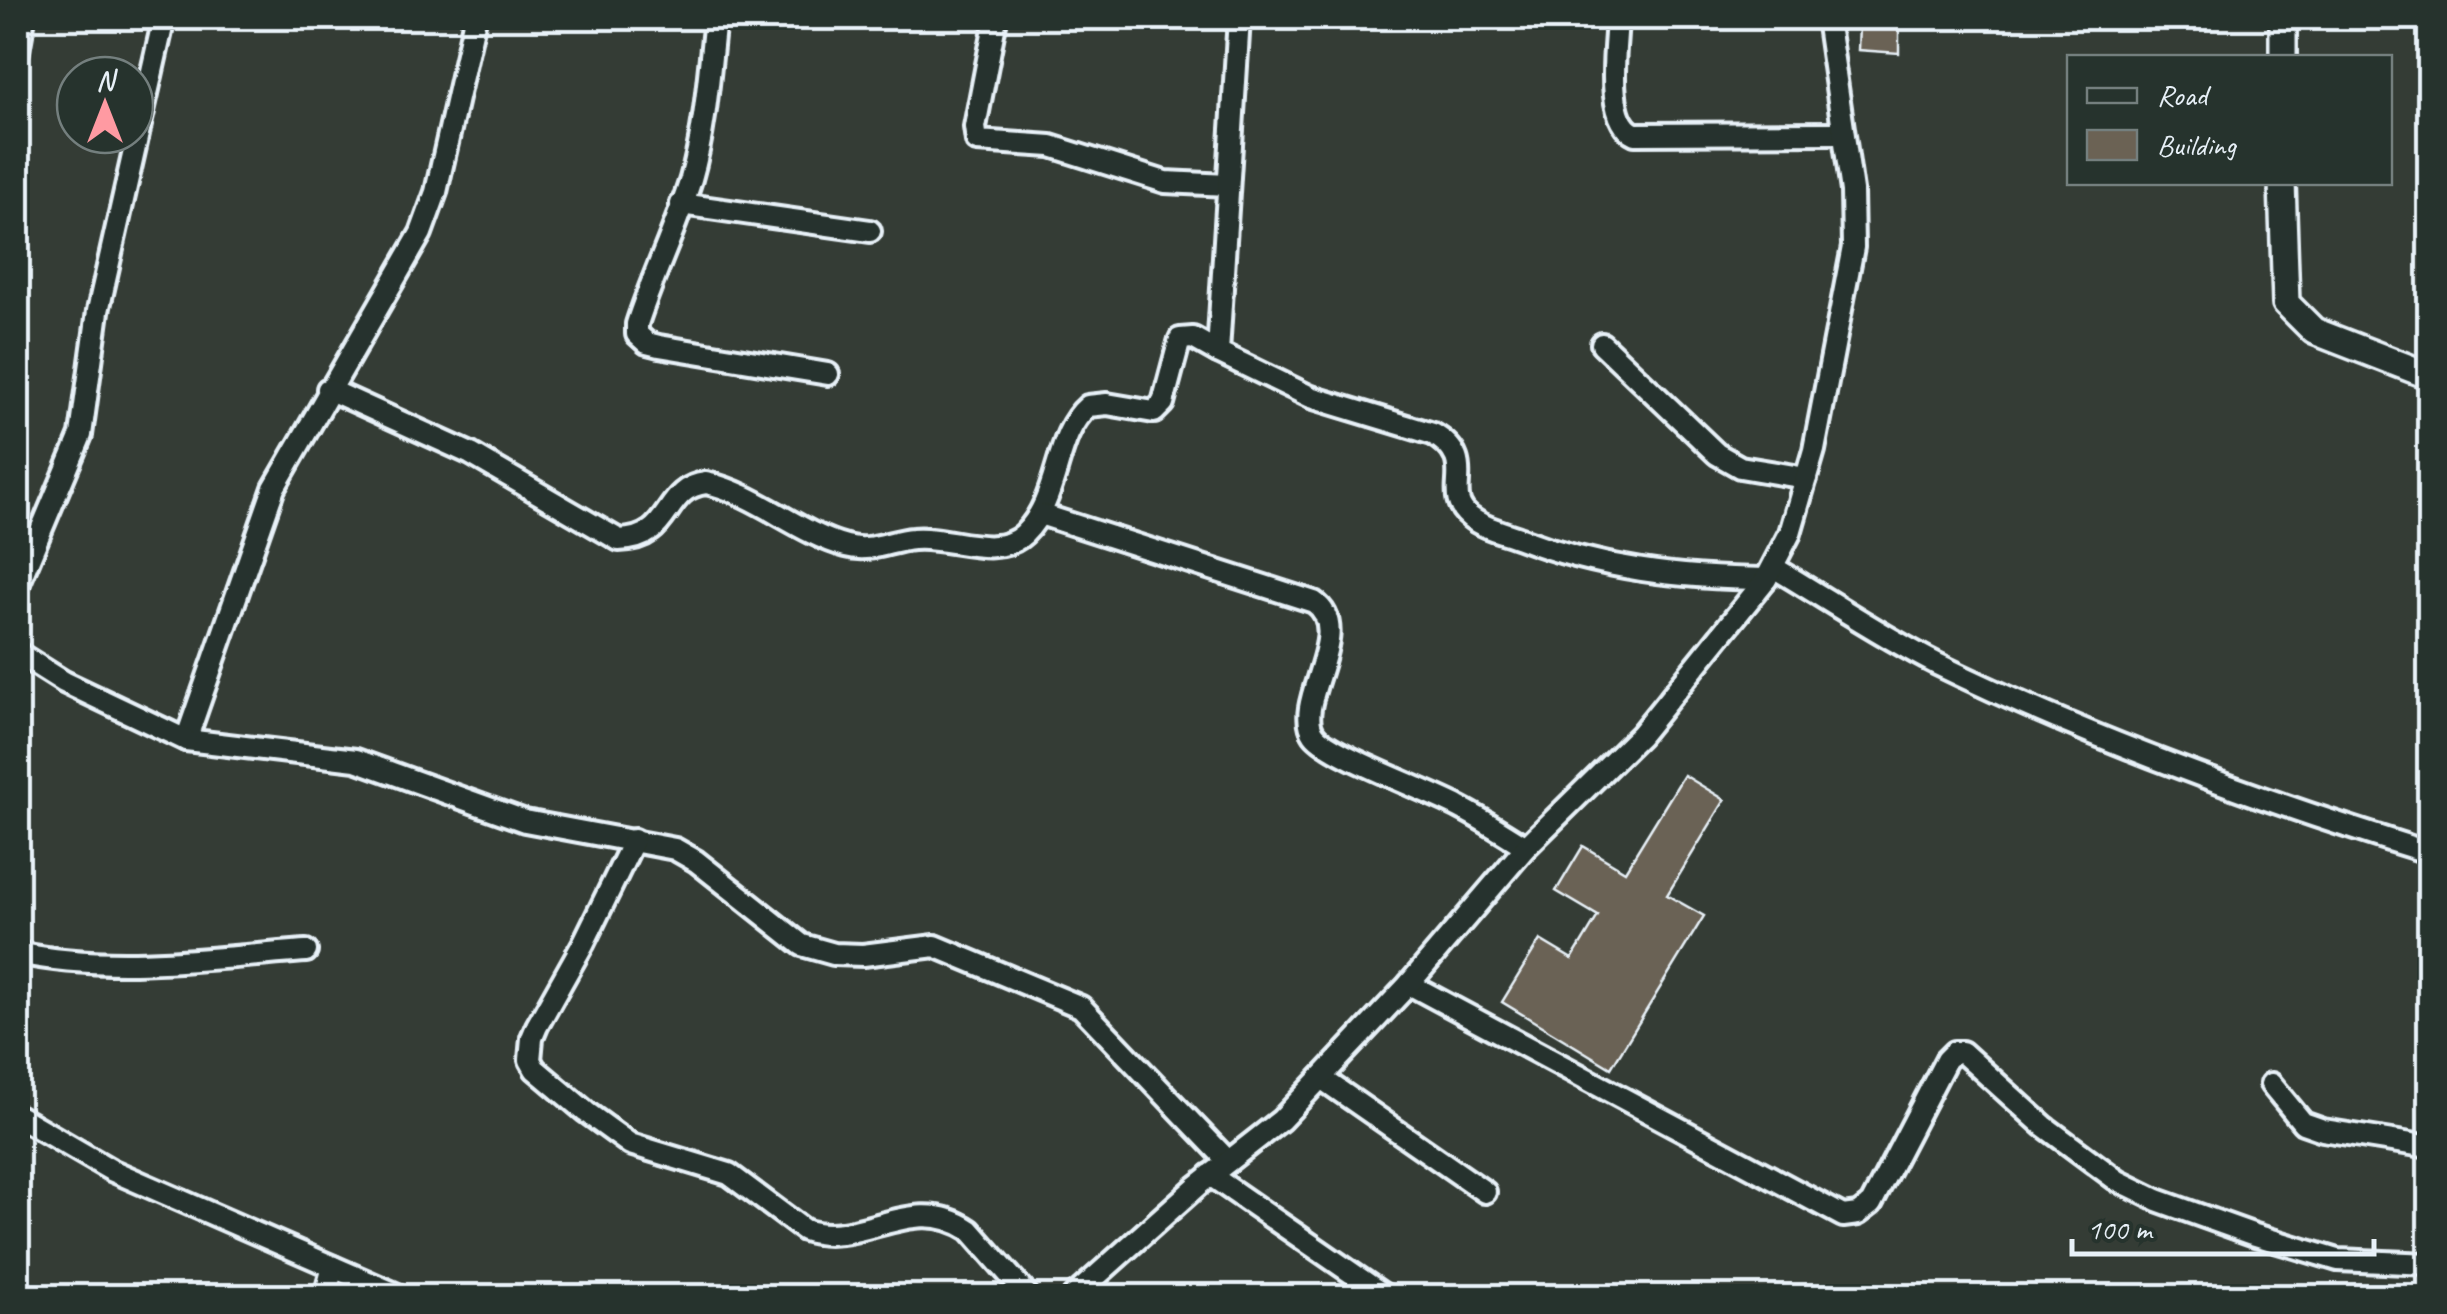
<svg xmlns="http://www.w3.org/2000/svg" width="2447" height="1314" font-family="Caveat,sans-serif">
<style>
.building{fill:#6b6254;stroke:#e8f1f8;stroke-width:2.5}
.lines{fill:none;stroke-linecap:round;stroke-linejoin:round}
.minor-casing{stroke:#e8f1f8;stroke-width:28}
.tertiary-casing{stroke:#e8f1f8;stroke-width:32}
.minor{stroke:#26332d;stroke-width:20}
.tertiary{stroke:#26332d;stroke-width:25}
</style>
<rect width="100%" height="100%" fill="#343c35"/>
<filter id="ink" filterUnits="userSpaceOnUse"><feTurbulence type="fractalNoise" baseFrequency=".01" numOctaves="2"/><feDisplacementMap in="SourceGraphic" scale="20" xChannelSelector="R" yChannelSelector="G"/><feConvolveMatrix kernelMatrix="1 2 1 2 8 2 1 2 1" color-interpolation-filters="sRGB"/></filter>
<g filter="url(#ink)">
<!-- building -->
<g class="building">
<path d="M1859 26H1899V53L1858 50Z"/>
<path d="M1684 775 1725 800 1667 895 1704 916 1611 1068 1502 1002 1540 940 1572 959 1598 916 1556 891 1583 846 1625 871Z"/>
</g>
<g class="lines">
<!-- minor casing -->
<g class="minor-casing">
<g id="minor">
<path d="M475 18 436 192 421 233 274 488 186 740 356 760 525 821 675 849 696 861 802 945 834 954 863 955 935 946 1081 1007 1228 1161"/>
<path d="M715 18C709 71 706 127 691 179 676 228 653 275 637 324V334L647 343 659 346 828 374"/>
<path d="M996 18 975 127 977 141 1051 146 1165 182 1228 185"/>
<path d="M1239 18 1218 352 1311 397 1433 434C1482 462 1439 493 1470 517 1483 528 1503 532 1519 538 1600 569 1680 578 1766 579"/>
<path d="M1617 18C1616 47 1604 121 1635 134L1841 133"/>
<path d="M18 51 24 18"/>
<path d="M681 204 870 231"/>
<path d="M1602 344 1717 454 1740 467 1806 478"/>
<path d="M328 389 471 454 619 540C674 539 661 488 706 483 756 493 797 533 846 546 871 553 889 541 913 539 948 535 996 561 1024 534 1061 498 1053 436 1088 406L1107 404 1154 412 1163 403 1180 339 1193 338 1218 352"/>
<path d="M1040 514 1314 602C1356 631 1292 703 1314 734 1329 755 1430 791 1459 807 1482 819 1504 833 1526 847"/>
<path d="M1773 567C1827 599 1881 636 1937 664 2095 741 2262 801 2430 853"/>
<path d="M18 585 81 435 98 311 164 18"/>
<path d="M18 653 64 682 186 740"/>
<path d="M634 840 583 944 537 1026 532 1038 530 1060 535 1069 586 1112 630 1144 729 1174 804 1230C861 1249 912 1191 970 1230L1028 1296"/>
<path d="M18 953C112 973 210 958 306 951"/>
<path d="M1409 984 1843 1216 1858 1214 1871 1204 1946 1060 1954 1052H1962L2044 1126 2118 1181 2157 1200 2252 1234 2338 1260 2430 1264"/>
<path d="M1321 1078 1485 1192"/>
<path d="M2271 1084 2303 1123 2323 1130 2430 1147"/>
<path d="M18 1116 111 1170 400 1296"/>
<path d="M1210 1175 1385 1296"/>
<path d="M325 1296 333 1267"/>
<path d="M1074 1296 1197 1186 1281 1120 1409 984 1526 847 1640 735 1766 579 1790 533 1814 450 1853 247 1852 191 1827 18"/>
</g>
</g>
<!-- tertiary casing -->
<g class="tertiary-casing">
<g id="tertiary">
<path d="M2283 58V18"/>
<path d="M2282 182 2286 303 2314 331 2430 376"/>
</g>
</g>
<!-- minor -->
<use href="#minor" class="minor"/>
<!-- tertiary -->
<use href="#tertiary" class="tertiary"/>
</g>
</g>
<!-- margin -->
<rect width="2447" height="1314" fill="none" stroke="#26332d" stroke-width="60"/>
<rect x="30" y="30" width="2387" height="1254" fill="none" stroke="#e8f1f8" stroke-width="4" filter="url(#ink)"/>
<!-- legend -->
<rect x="2067" y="55" width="325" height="130" fill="#26332d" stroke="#747f7e" stroke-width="2.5"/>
<rect x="2087" y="88" width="50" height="15" fill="#26332d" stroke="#747f7e" stroke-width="2.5"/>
<text x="2157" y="105" font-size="30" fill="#e8f1f8">Road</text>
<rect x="2087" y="130" width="50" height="30" fill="#6b6254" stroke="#747f7e" stroke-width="2.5"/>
<text x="2157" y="155" font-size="30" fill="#e8f1f8">Building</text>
<!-- north arrow -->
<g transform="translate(105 105)"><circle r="48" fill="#26332d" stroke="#747f7e" stroke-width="2.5"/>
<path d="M0-8L18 38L0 25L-18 38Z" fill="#ff9aa2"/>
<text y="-15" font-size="28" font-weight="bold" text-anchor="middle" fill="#e8f1f8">N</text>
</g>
<!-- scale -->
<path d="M2072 1239v15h302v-15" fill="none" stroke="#e8f1f8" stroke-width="5"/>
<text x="2087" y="1239" font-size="30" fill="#e8f1f8" stroke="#26332d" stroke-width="8" paint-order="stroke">100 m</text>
</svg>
